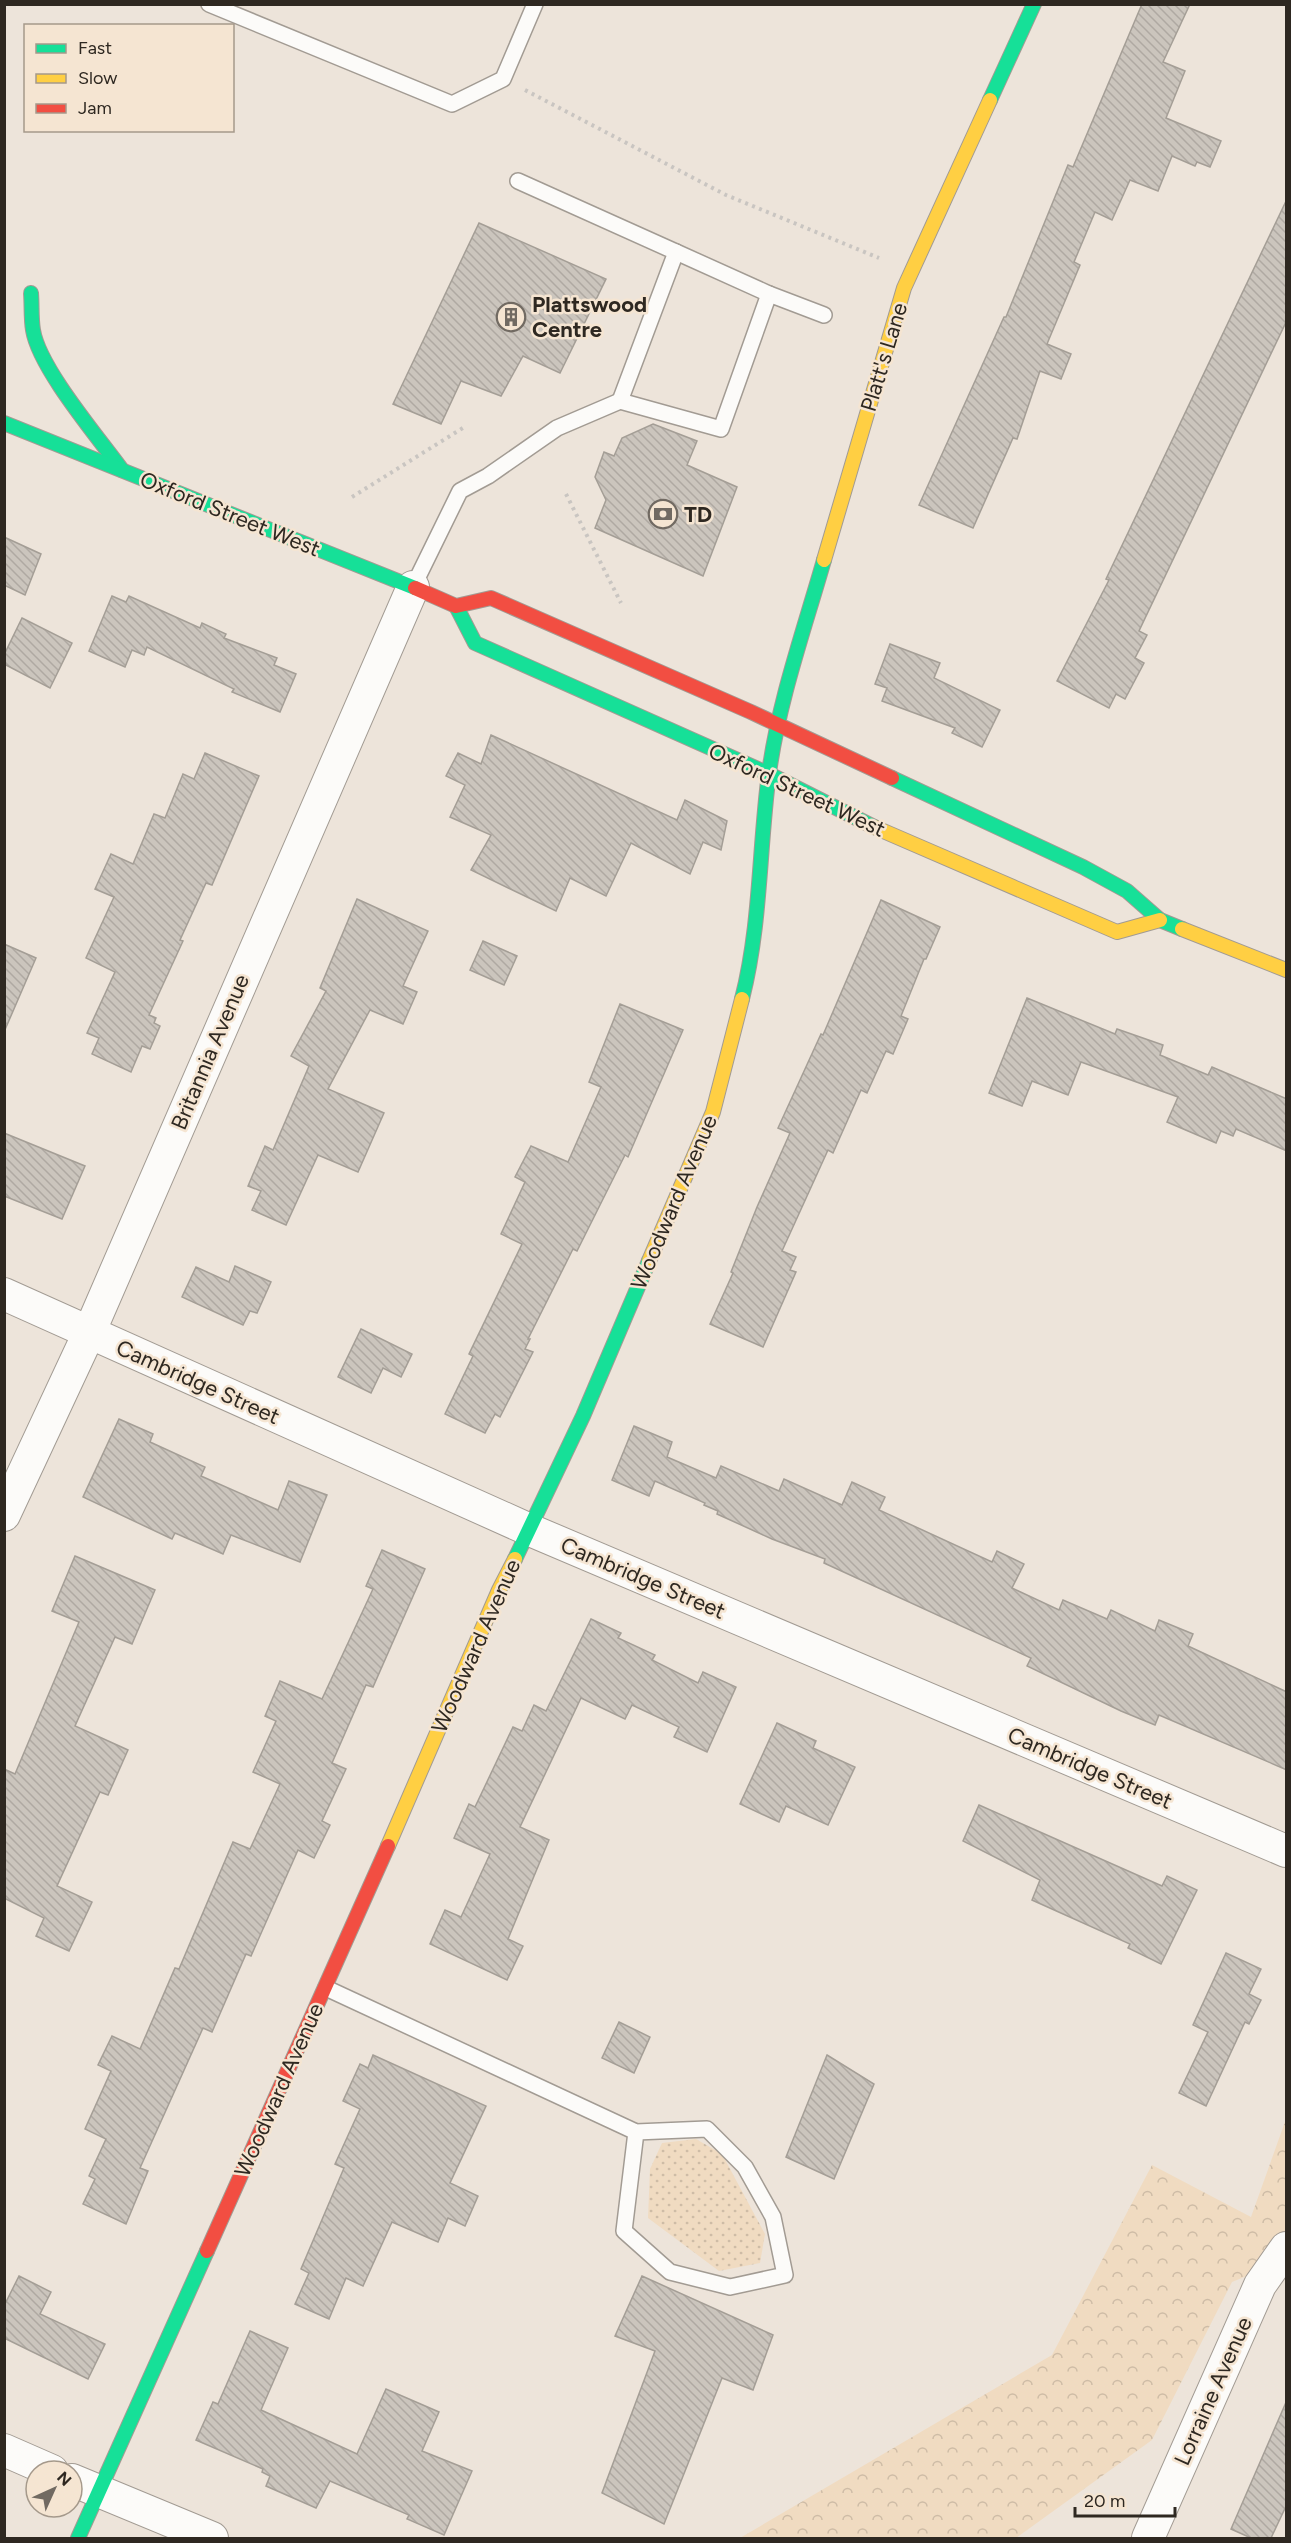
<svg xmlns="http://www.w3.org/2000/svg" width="1291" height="2543" font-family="Figtree,sans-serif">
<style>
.grass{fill:url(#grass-dots)}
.forest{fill:url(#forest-crowns)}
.building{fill:url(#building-back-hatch);stroke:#a49e96;stroke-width:1.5}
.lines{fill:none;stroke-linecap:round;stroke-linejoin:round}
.lane-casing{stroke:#a29b93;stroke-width:18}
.street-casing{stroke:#a29b93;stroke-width:34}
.fast-casing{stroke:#a29b93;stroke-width:16}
.slow-casing{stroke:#a29b93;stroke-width:16}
.jam-casing{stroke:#a29b93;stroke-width:16}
.path{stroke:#c9c5c1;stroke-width:4;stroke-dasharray:3 4.5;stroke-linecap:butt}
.lane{stroke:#fcfbf9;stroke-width:15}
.street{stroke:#fcfbf9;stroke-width:32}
.fast{stroke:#16e098;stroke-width:14}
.slow{stroke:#ffcf43;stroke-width:14}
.jam{stroke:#f24e42;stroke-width:14}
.labels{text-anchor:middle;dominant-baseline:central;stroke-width:5;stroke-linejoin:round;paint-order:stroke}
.poi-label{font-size:22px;font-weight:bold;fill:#2e2821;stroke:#f5e5d2;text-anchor:start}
.street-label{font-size:22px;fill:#2e2821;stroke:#f5e5d2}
</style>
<defs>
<pattern id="grass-dots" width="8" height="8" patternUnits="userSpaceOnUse" patternTransform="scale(1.5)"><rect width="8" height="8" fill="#f0dbc1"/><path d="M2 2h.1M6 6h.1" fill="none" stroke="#cebca6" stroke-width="1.8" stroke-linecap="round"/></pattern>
<pattern id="forest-crowns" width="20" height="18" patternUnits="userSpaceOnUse" patternTransform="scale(1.5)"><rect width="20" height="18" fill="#f0dbc1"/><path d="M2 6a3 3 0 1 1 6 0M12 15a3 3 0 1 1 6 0" fill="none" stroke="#cebca6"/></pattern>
<pattern id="building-back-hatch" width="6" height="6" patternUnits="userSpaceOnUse" patternTransform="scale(1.5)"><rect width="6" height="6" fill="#cbc5bd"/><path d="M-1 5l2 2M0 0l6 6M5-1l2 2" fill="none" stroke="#afa9a2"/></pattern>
</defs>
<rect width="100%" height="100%" fill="#ede4da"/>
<!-- grass -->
<path class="grass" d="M696 2139 722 2154 765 2234 760 2263 719 2271 648 2218 650 2169 662 2143Z"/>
<!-- forest -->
<path class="forest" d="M1286 2119V2255L1266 2268 1232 2282 1152 2440 1016 2538H740L1052 2355 1152 2165 1251 2217Z"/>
<!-- building -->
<g class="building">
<path d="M1142 4H1190L1163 62 1185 71 1166 118 1221 141 1210 167 1197 162 1195 166 1172 156 1158 191 1130 180 1112 220 1095 212 1074 262 1080 265 1047 344 1071 354 1061 379 1040 371 1017 439 1013 438 973 528 919 505 1004 317H1006L1068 165 1073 167Z"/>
<path d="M1287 199V320L1139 631 1147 635 1135 658 1144 663 1125 699 1116 694 1109 708 1057 681 1109 580 1106 579Z"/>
<path d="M479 223 606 279 560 373 523 356 501 396 461 381 441 424 393 404Z"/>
<path d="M653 424 697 441 687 465 737 487 703 576 595 528 606 500 595 477 604 452 614 456 622 438Z"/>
<path d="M4 537 41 554 25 595 4 585Z"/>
<path d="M112 596 126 602 129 596 200 628 202 623 226 634 224 638 277 658 274 665 296 674 280 712 232 692 234 689 147 647 144 655 132 650 125 667 89 651Z"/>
<path d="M22 618 72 643 50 688 4 664V655Z"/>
<path d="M890 644 940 663 934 678 1000 710 982 747 952 733 955 728 882 701 887 688 875 684Z"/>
<path d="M491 735 677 820 685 800 727 821 721 850 703 842 690 874 631 843 606 896 570 878 556 911 471 870 491 835 450 817 465 785 446 776 458 753 481 764Z"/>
<path d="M205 753 259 776 212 885 206 883 180 940 183 941 149 1015 156 1018 154 1023 160 1026 150 1049 142 1046 131 1072 92 1054 99 1038 87 1033 115 972 86 958 114 897 95 889 111 854 133 864 154 814 165 818 183 774 194 779Z"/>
<path d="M357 899 428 931 403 986 417 992 403 1024 370 1010 328 1089 384 1113 358 1172 318 1155 286 1225 252 1210 261 1191 248 1186 265 1146 273 1150 309 1066 291 1056 326 991 320 988Z"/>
<path d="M881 900 940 927 926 959H924L901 1016 908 1019 893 1054 886 1051 867 1093 861 1090 833 1153 828 1150 782 1251 796 1257 790 1270 796 1272 763 1347 710 1324 733 1273 731 1272 757 1207 790 1133 778 1128 821 1034 823 1035Z"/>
<path d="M483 941 517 956 504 985 470 970Z"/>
<path d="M4 944 36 958 4 1032Z"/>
<path d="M1027 998 1115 1034 1117 1029 1163 1045 1160 1055 1208 1075 1212 1067 1287 1099V1151L1236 1129 1233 1136 1221 1131 1216 1143 1167 1122 1178 1097 1081 1062 1068 1095 1032 1081 1022 1106 989 1093Z"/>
<path d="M620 1004 683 1030 628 1157 625 1155 577 1251 573 1249 528 1339H530L525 1349 533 1352 500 1417 495 1414 485 1433 445 1414 473 1356 469 1354 522 1244 501 1234 525 1182 515 1177 531 1146 568 1162 601 1087 589 1082Z"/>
<path d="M4 1133 85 1166 62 1219 4 1196Z"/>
<path d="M235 1266 271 1282 257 1313 250 1311 243 1325 182 1297 196 1267 229 1282Z"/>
<path d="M361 1329 412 1354 401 1377 383 1368 371 1393 338 1377Z"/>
<path d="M119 1419 153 1434 150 1442 205 1467 201 1476 278 1510 289 1481 327 1495 300 1562 231 1535 223 1554 175 1533 172 1539 83 1497Z"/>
<path d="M634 1426 672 1442 667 1457 716 1478 721 1466 779 1491 784 1479 842 1505 852 1482 885 1497 879 1510 992 1562 997 1551 1024 1564 1012 1588 1059 1610 1063 1600 1107 1619 1111 1610 1155 1631 1159 1620 1193 1634 1188 1646 1287 1692V1770L1159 1715 1155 1725 1121 1711 1027 1666 1031 1658 824 1563 825 1559 772 1539 717 1514 718 1511 704 1505 705 1503 655 1481 649 1496 612 1480Z"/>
<path d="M382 1550 425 1569 373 1687 366 1685 332 1763 346 1769 322 1821 330 1825 314 1858 298 1850 251 1956 246 1954 212 2032 203 2028 140 2168 148 2171 126 2224 83 2204 95 2179 89 2176 106 2139 85 2129 111 2071 98 2065 112 2036 140 2049 175 1968 179 1969 233 1842 250 1849 280 1784 253 1772 276 1721 265 1716 280 1681 322 1699 373 1589 366 1586Z"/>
<path d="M75 1556 155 1590 132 1644 115 1637 75 1726 128 1750 108 1795 100 1792 57 1886 92 1902 69 1951 36 1936 44 1918 4 1898V1769L15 1774 79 1622 52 1611Z"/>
<path d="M591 1619 621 1633 618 1638 655 1655 652 1660 698 1683 703 1672 736 1687 707 1752 674 1737 679 1727 632 1705 625 1719 581 1698 520 1827 549 1840 508 1939 523 1946 507 1980 430 1944 445 1910 461 1917 490 1854 454 1838 469 1804 475 1807 513 1727 522 1731 534 1705 546 1711Z"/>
<path d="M777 1723 816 1741 813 1748 855 1767 828 1825 786 1806 779 1822 740 1804Z"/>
<path d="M979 1805 1162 1886 1167 1876 1197 1890 1161 1964 1128 1948 1130 1944 1032 1900 1040 1880 963 1841Z"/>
<path d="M1226 1953 1261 1969 1249 1994 1261 2000 1249 2024 1245 2022 1206 2106 1179 2093 1208 2032 1193 2025Z"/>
<path d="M619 2022 650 2037 634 2073 602 2058Z"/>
<path d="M373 2055 486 2106 450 2183 478 2196 465 2226 448 2218 438 2242 392 2222 363 2286 346 2278 329 2319 295 2304 309 2273 301 2269 344 2168 335 2164 360 2109 343 2101 360 2064 368 2068Z"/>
<path d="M827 2055 874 2084 834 2179 786 2157Z"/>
<path d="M19 2276 51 2292 40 2314 105 2344 88 2379 4 2338V2306Z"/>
<path d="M642 2276 773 2335 753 2390 722 2378 664 2524 602 2493 655 2351 615 2336Z"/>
<path d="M250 2331 288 2348 261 2410 357 2454 386 2389 439 2412 422 2451 472 2471 444 2535 407 2519 409 2515 330 2481 316 2508 266 2486 270 2476 262 2472 263 2469 196 2440 213 2402 218 2404Z"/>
<path d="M1287 2400V2504L1271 2538H1251L1231 2529Z"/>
</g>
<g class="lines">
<!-- lane casing -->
<g class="lane-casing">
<g id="lane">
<path d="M209 4 452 104 503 79 535 4"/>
<path d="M518 181 676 252 620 401"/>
<path d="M676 252 769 294"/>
<path d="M413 587 460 491 488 476 557 428 620 401 721 429 769 294 824 315"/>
<path d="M326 1988 636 2132 707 2129 745 2167 773 2217 785 2275 730 2287 670 2272 624 2231 636 2132"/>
</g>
</g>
<!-- street casing -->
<g class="street-casing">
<g id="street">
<path d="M4 1294 530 1530 1286 1851"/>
<path d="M4 1515 89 1333 413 587"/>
<path d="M4 2450 52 2471"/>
<path d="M72 2480 212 2538"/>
<path d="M1148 2538 1260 2285 1286 2248"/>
</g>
</g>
<!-- fast casing -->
<g class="fast-casing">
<g id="fast">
<path d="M990 100 1034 4"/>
<path d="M31 293C32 305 31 318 33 330 39 368 98 437 122 470"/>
<path d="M4 423 415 588"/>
<path d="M456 606 475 643 769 774 874 827"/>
<path d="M892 778 1083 867 1127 891 1160 920 1182 929"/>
<path d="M742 999C761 925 759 848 769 773 779 700 804 630 824 560"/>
<path d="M515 1559 583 1416 649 1261"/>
<path d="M78 2538 207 2251"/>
</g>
</g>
<!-- slow casing -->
<g class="slow-casing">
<g id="slow">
<path d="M824 560 904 288 990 100"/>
<path d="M874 827 1117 932 1160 920"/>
<path d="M1182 929 1286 970"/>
<path d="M649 1261 713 1112 742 999"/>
<path d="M388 1846 499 1590 515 1559"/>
</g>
</g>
<!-- jam casing -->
<g class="jam-casing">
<g id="jam">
<path d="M415 588 456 606 491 598 751 712 892 778"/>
<path d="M207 2251 388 1846"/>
</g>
</g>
<!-- path -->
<g class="path">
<path d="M525 90 726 195 879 258"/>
<path d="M566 494 621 603"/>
<path d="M352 497 466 426"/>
</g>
<!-- lane -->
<use href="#lane" class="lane"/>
<!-- street -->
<use href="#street" class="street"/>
<!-- fast -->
<use href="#fast" class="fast"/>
<!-- slow -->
<use href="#slow" class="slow"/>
<!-- jam -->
<use href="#jam" class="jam"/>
</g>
<!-- icons -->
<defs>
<g id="building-ring" transform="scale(1.5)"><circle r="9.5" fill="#f5e5d2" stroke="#716a62" stroke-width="1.5"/><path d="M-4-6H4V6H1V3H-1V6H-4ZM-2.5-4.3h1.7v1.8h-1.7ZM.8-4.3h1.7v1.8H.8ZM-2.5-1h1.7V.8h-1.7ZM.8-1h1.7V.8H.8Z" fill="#716a62"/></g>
<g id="bank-ring" transform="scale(1.5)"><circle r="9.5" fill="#f5e5d2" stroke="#716a62" stroke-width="1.5"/><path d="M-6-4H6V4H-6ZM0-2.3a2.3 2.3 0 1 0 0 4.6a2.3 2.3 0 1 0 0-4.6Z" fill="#716a62"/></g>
</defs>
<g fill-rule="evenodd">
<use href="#building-ring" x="511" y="317"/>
<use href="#bank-ring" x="663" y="514"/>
</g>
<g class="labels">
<!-- poi labels -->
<g class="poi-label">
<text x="532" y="304">Plattswood<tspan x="532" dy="25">Centre</tspan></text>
<text x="684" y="514">TD</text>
</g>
<!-- street labels -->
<g class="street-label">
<text transform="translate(884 357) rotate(-73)">Platt's Lane</text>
<text transform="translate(230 514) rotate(22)">Oxford Street West</text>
<text transform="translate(797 790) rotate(25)">Oxford Street West</text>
<text transform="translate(210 1052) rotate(-67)">Britannia Avenue</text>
<text transform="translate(674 1202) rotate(-67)">Woodward Avenue</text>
<text transform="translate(198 1382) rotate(24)">Cambridge Street</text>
<text transform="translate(643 1578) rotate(23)">Cambridge Street</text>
<text transform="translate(476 1646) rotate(-66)">Woodward Avenue</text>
<text transform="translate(1090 1768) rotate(23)">Cambridge Street</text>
<text transform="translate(279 2090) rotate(-66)">Woodward Avenue</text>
<text transform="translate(1213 2391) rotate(-66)">Lorraine Avenue</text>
</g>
</g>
<!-- border -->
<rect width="1291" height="2543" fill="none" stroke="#2e2821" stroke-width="12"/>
<!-- legend -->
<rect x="24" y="24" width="210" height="108" fill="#f5e5d2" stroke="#a5998b" stroke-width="1.5"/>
<rect x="36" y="44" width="30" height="9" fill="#16e098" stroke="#a5998b" stroke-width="1.5"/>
<text x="78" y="54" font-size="18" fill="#2e2821">Fast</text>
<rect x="36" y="74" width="30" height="9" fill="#ffcf43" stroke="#a5998b" stroke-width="1.5"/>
<text x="78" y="84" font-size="18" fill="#2e2821">Slow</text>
<rect x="36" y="104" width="30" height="9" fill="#f24e42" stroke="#a5998b" stroke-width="1.5"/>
<text x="78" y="114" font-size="18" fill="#2e2821">Jam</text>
<!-- north arrow -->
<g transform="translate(54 2489) rotate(45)"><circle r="28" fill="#f5e5d2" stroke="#a5998b" stroke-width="1.5"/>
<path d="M0-4.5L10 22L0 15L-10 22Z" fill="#716a62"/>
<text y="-9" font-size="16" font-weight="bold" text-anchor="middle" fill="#2e2821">N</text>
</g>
<!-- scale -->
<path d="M1075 2507v9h100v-9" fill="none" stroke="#2e2821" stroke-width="3"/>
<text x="1084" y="2507" font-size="18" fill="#2e2821" stroke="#f5e5d2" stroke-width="4.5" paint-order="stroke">20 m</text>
</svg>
